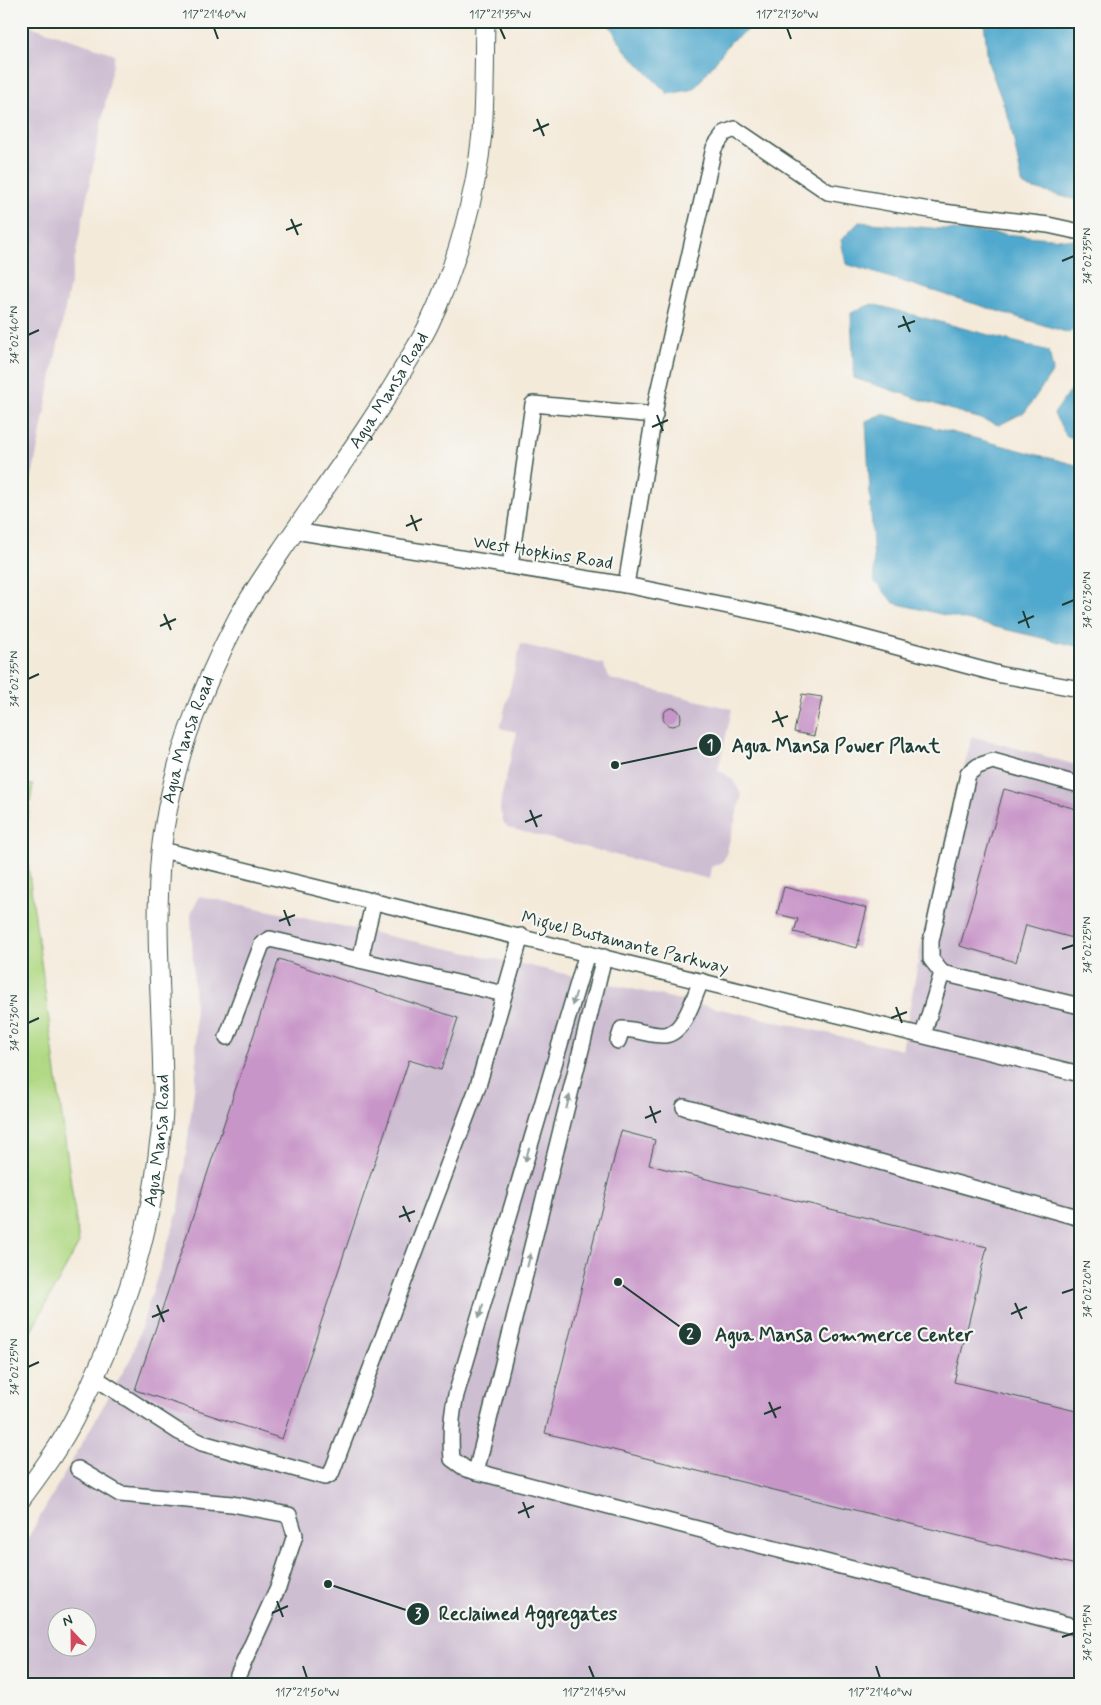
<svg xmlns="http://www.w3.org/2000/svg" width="1101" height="1705" font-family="Mynerve,sans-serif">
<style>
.industrial{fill:#cebed2;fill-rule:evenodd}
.green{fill:#b1d984;stroke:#688b5c}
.water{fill:#50a8cd;stroke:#387280}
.building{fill:#c895c8}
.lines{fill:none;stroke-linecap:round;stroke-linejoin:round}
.minor-casing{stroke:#3f574d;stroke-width:18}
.major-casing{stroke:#3f574d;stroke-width:21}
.minor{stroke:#fff;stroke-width:15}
.major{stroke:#fff;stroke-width:19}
.oneway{fill:#8f9e9a}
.ticks{fill:none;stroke:#1f3d34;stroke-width:2}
.labels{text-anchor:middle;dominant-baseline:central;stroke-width:4.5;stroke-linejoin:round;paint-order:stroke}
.street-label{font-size:18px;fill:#1f3d34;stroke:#f6f6f2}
.leader{fill:none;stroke:#1f3d34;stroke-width:2}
.callout-dot{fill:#1f3d34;stroke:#f6f6f2;stroke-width:2}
.mark-label{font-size:15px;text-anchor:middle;font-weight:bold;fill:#fff}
.callout-label{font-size:19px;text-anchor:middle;font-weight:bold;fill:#1f3d34;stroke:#f6f6f2;stroke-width:4.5;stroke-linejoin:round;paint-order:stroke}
.neatline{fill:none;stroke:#1f3d34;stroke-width:2}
.ticks-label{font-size:12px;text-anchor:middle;fill:#1f3d34}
</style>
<rect width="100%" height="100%" fill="#f6f6f2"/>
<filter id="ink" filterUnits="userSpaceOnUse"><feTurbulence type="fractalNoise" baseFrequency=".02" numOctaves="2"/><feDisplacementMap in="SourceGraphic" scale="10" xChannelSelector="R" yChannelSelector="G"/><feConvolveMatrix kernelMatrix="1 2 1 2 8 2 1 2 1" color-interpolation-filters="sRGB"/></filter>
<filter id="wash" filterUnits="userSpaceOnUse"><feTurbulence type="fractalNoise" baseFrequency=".0096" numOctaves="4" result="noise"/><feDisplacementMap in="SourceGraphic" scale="20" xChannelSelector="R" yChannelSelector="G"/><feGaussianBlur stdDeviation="1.12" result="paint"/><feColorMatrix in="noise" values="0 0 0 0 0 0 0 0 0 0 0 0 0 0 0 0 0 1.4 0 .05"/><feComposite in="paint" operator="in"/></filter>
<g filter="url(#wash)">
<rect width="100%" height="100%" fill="#f4eada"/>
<!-- industrial -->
<g class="industrial">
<path d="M21 23 115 54 21 533Z"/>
<path d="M521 644 603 664 610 679 732 709 718 771 724 773 733 780 742 795 725 858 722 862 711 867 709 879 509 828 504 823 500 810 501 799 517 732 500 728Z"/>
<path d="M972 736 1080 766V1684H21V1550L132 1356 179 1208 197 1067 191 913 200 896 530 966 902 1050 926 918ZM58 1618H88V1648H58Z"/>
</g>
<!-- green -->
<path class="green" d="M21 784 33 785 24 836 79 1243 21 1350Z"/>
<!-- water -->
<g class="water">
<path d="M607 21H762L732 40 694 89 668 94 625 50Z"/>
<path d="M984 21H1080V201L1023 186 1010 122 988 62Z"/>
<path d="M859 222 1074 240 1080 246V322L1069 333 846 264 841 240Z"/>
<path d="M872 304 1049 351 1053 371 1025 412 999 425 854 378 851 313Z"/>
<path d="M1080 376V440L1067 437 1054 414Z"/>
<path d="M882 414 1080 466V647L894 603 875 582 866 421Z"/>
</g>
<g id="blocks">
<!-- building -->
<g class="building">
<path d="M802 694 822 697 814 736 794 732Z"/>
<circle cx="672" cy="717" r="9"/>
<path d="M1004 789 1080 810V940L1026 925 1016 962 960 946Z"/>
<path d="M784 887 867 908 857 948 794 932 798 919 777 914Z"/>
<path d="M279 959 458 1018 441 1070 409 1060 282 1439 135 1390Z"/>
<path d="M621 1131 655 1140 649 1165 987 1247 954 1382 1080 1412V1566L545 1433Z"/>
</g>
</g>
</g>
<g filter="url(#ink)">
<use href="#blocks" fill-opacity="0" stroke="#3f574d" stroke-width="1"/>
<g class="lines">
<!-- minor casing -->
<g class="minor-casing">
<g id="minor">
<path d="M295 531 626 585 657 397 714 148 725 133 735 129 828 192 935 211 1048 225 1080 232"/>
<path d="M510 566 533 404 655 415"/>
<path d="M626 585 797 620 1002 675 1080 689"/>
<path d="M162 850 1080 1074"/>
<path d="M587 953 456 1395C451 1417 450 1437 452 1459L466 1469 1080 1628"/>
<path d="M360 960 374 900"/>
<path d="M942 973 931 959V941L968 774 978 766 993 761 1080 785"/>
<path d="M923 1035 942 973 1080 1006"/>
<path d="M227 1037 262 944 270 939 504 994"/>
<path d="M618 1041 622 1029C636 1029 651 1036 665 1035 685 1033 694 996 701 981"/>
<path d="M684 1107 1080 1218"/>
<path d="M94 1377 179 1432 202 1443 325 1477 331 1474 478 1086 521 936"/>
<path d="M78 1469 120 1494 232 1504 289 1515 295 1535 279 1585 234 1684"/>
<path d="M476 1472 604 957"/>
</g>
</g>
<!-- major casing -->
<g class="major-casing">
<g id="major">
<path id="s1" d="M21 1499C40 1473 59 1448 74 1419 117 1337 150 1239 159 1147 161 1134 163 1120 163 1107 164 1022 153 937 161 852 165 813 175 772 187 735 201 695 218 656 238 618 251 595 266 573 281 551 323 489 368 431 405 366 413 352 422 339 429 324 456 268 476 195 482 133 485 96 484 58 485 21"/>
</g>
</g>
<!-- minor -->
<use href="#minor" class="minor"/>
<!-- major -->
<use href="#major" class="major"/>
</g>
<!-- one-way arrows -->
<defs><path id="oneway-solid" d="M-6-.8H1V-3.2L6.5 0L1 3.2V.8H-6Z" transform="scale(1.25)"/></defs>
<g class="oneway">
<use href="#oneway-solid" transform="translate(574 999) rotate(107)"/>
<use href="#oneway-solid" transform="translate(568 1102) rotate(-76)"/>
<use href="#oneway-solid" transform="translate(527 1155) rotate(107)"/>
<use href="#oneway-solid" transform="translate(529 1260) rotate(-76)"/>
<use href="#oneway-solid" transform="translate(481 1311) rotate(107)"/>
</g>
</g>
<!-- ticks -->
<path class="ticks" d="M214 28 218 39M500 28 505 39M787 28 791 39M537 119 544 136M533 131 549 124M291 219 298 235M286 230 302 224M1062 261 1074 256M903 316 910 332M898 327 915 321M28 335 39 330M657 415 663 431M652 427 668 420M411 515 417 531M406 526 422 519M1062 605 1074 600M1023 611 1029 628M164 614 171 630M1018 623 1034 616M160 626 176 619M28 679 39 674M776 711 783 727M772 722 788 716M530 810 537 827M525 822 542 815M284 910 290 926M279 921 295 915M1062 949 1074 945M896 1007 902 1023M891 1018 907 1012M28 1023 39 1018M650 1106 656 1123M645 1118 661 1111M403 1206 410 1222M399 1217 415 1211M1062 1293 1074 1289M1015 1303 1022 1319M157 1305 164 1322M1011 1314 1027 1307M152 1317 169 1310M28 1367 39 1362M769 1402 776 1418M764 1414 781 1407M523 1502 529 1518M518 1513 534 1506M277 1601 283 1617M272 1613 288 1606M1062 1637 1074 1633M303 1666 307 1678M589 1666 594 1678M876 1666 880 1678"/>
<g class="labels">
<!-- street labels -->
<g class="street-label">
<text stroke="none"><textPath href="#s1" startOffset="1199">Agua Mansa Road</textPath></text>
<text transform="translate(543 553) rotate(9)">West Hopkins Road</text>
<text stroke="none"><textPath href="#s1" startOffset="794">Agua Mansa Road</textPath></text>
<text transform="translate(625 943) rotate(14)">Miguel Bustamante Parkway</text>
<text stroke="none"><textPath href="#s1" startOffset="389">Agua Mansa Road</textPath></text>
</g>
</g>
<!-- callouts -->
<path class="leader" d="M615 765L710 745M618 1282L690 1334M328 1584L418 1614"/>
<g class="callout-dot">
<circle cx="615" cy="765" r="5"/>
<circle cx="618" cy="1282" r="5"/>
<circle cx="328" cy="1584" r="5"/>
<circle cx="710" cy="745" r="12"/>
<circle cx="690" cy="1334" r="12"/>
<circle cx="418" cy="1614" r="12"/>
</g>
<g class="mark-label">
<text x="710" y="750">1</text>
<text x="690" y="1339">2</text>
<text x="418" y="1619">3</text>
</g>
<g class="callout-label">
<text x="836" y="752">Agua Mansa Power Plant</text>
<text x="844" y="1341">Agua Mansa Commerce Center</text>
<text x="528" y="1620">Reclaimed Aggregates</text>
</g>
<!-- margin -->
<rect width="1101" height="1705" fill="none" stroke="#f6f6f2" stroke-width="55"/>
<!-- north arrow -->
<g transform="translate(72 1632) rotate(338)"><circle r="24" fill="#f6f6f2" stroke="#a0aca6"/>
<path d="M0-4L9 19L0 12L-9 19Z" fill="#d1495b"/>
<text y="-8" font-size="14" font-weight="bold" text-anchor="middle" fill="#1f3d34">N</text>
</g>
<rect x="28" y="28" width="1046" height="1650" class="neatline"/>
<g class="ticks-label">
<text x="214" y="18">117°21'40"W</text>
<text x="500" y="18">117°21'35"W</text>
<text x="787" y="18">117°21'30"W</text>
<text transform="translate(1087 256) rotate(-90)" y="4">34°02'35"N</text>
<text transform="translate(14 335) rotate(-90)" y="4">34°02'40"N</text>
<text transform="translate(1087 600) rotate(-90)" y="4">34°02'30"N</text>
<text transform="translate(14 679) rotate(-90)" y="4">34°02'35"N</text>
<text transform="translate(1087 945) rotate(-90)" y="4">34°02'25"N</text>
<text transform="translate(14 1023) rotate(-90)" y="4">34°02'30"N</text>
<text transform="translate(1087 1289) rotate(-90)" y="4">34°02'20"N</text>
<text transform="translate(14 1367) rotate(-90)" y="4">34°02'25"N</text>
<text transform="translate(1087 1633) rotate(-90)" y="4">34°02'15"N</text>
<text x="307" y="1696">117°21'50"W</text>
<text x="594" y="1696">117°21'45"W</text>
<text x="880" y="1696">117°21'40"W</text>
</g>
</svg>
